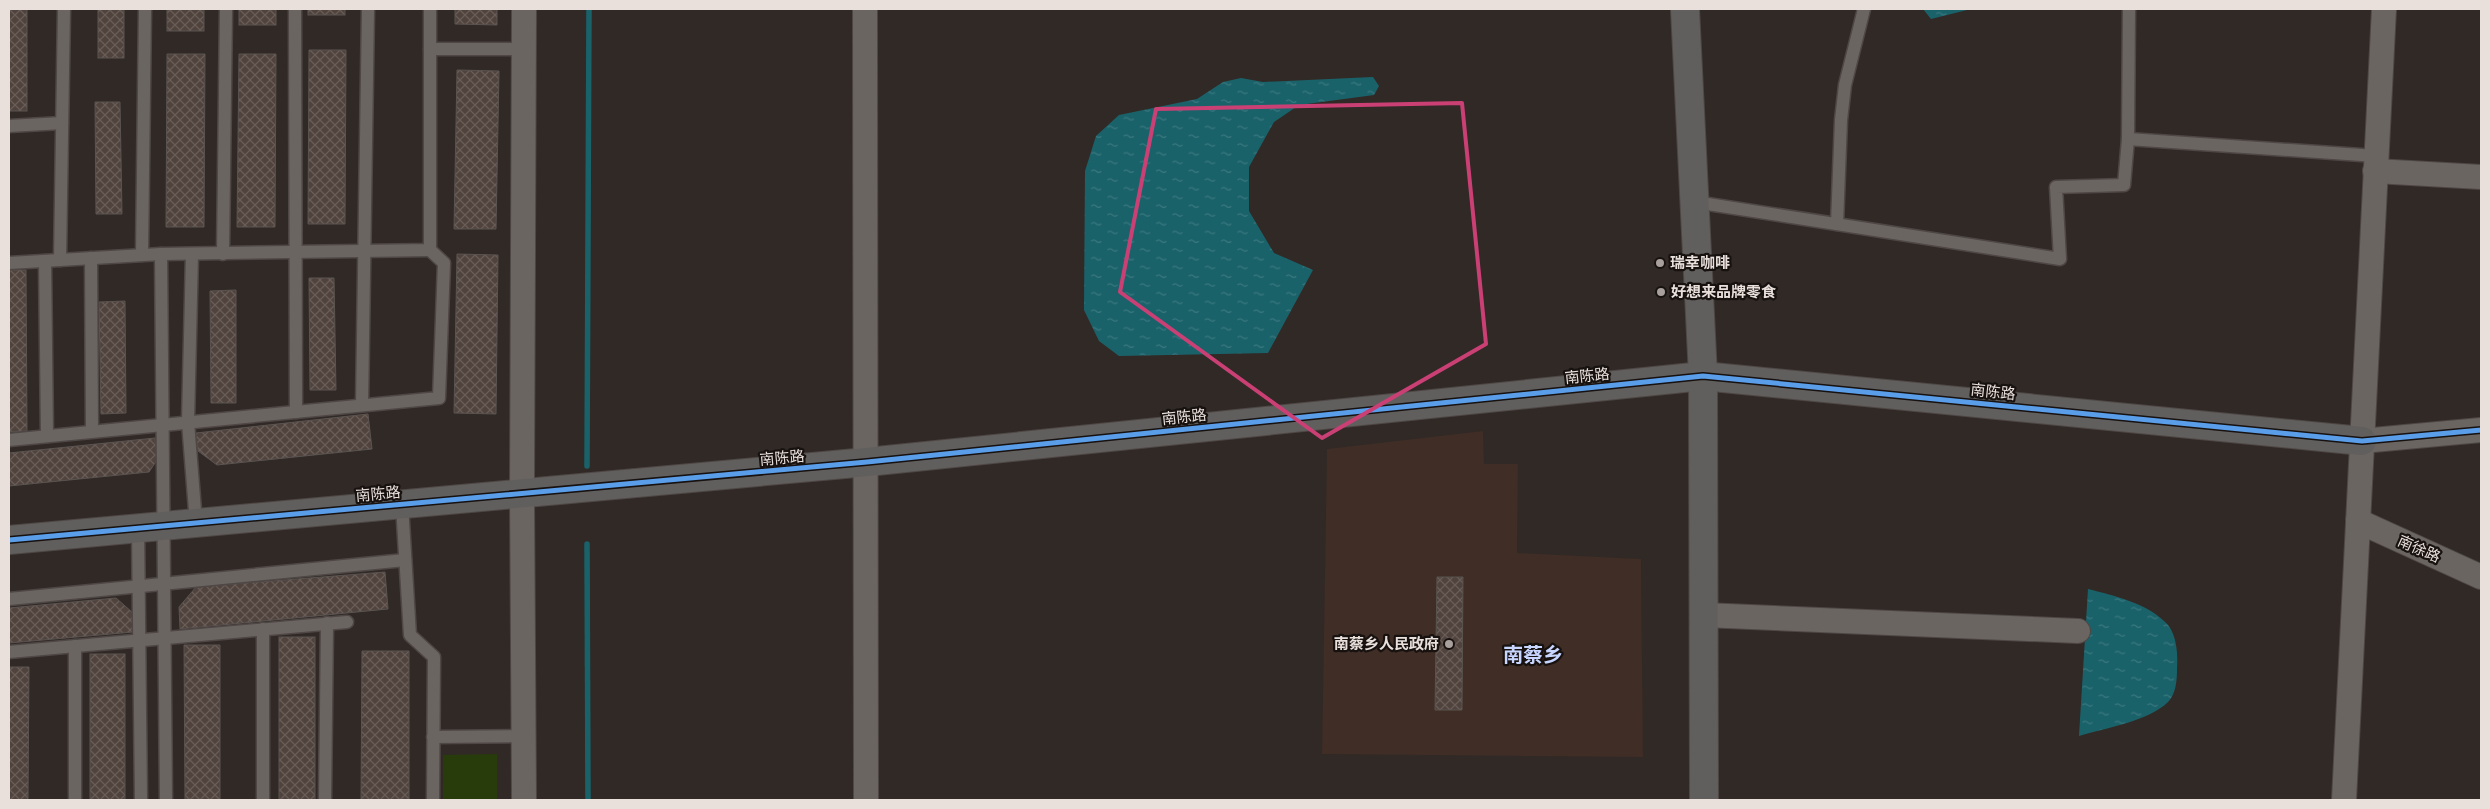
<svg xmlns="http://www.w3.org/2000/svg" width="2490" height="809" font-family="'Nunito Sans','Noto Sans SC',sans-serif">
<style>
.built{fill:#3f2d26}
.green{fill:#283b0b}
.water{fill:url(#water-ripples)}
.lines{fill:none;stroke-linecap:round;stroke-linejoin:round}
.stream{stroke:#1a626a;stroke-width:5.5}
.building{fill:url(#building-cross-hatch);stroke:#5a5451}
.lane-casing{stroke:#4e4745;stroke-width:15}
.street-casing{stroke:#4e4745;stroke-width:26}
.secondary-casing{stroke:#4e4745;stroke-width:30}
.lane{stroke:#6b6562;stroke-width:12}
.street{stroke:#6b6562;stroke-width:24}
.secondary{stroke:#615f5e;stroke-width:28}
.cycleway-casing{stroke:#17110f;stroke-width:8}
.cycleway{stroke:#5a9eea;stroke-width:5}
.marked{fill:none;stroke:#ca4075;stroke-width:4;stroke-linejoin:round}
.poi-dot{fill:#a8a09c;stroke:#17110f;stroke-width:2}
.labels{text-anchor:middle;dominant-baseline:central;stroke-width:4.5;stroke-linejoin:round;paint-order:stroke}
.poi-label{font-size:15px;font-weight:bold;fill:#e9e0dc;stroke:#17110f;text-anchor:start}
.street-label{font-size:15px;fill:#e9e0dc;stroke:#17110f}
.district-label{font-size:20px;font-weight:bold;fill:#c8d5ff;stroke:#17110f}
</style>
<defs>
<pattern id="water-ripples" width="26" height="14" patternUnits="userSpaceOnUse" patternTransform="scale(1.25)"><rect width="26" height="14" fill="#1a626a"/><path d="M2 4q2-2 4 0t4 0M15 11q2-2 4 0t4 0" fill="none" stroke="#3b787f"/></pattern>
<pattern id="building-cross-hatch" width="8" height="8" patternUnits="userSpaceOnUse" patternTransform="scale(1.25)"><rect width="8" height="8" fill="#50423c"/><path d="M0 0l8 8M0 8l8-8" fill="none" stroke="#695d58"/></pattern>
</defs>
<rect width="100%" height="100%" fill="#302926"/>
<!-- built -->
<path class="built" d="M1483 431 1484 464H1518L1517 553 1641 559 1643 757 1322 754 1327 449Z"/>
<!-- green -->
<path class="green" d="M497 754V800H443V755Z"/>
<!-- water -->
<g class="water">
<path d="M1923 9H1971L1931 19Z"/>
<path d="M1373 77 1379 86 1374 95 1299 105 1274 122 1249 167V211L1274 253 1313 270 1268 353 1119 356 1099 341 1084 310 1085 171 1096 136 1119 115 1197 99 1223 82 1241 78 1263 82Z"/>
<path d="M2088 589C2115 596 2148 603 2168 625 2177 636 2178 656 2177 669 2177 680 2176 694 2168 702 2149 721 2105 728 2079 736Z"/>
</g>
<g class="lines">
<!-- stream -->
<g class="stream">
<path d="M587 466 589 9"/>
<path d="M587 544 588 800"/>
</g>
</g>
<!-- building -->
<g class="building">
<rect x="9" y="9" width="18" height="102"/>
<rect x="98" y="9" width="26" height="49"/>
<rect x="167" y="9" width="37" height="22"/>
<rect x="239" y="9" width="37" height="16"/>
<rect x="308" y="9" width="37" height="6"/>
<path d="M455 9H497V25L455 24Z"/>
<path d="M309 50H346L345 224H308Z"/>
<path d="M167 54H205L204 227H166Z"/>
<path d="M239 54H276L275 227H237Z"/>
<path d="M457 70 499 71 496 229H454Z"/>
<path d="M95 102H120L122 214H96Z"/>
<path d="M457 254 498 255 496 414 454 413Z"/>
<path d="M9 270H26L27 431 9 432Z"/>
<path d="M309 278H334L336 390H310Z"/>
<path d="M236 290V403H211L210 291Z"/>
<path d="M125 301 126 413 101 414 99 302Z"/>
<path d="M368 414 372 449 217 465 198 451 196 433Z"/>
<path d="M155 438 157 460 149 472 9 486V453Z"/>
<path d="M385 572 388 609 180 629 179 607 196 587Z"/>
<path d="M1437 577H1463L1462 710H1435Z"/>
<path d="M116 598 133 613V632L9 643V608Z"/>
<rect x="279" y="637" width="36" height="163"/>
<path d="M184 645H220V800H185Z"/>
<path d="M362 651H409V800H361Z"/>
<rect x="90" y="654" width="35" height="146"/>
<path d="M9 667H29L28 800H9Z"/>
</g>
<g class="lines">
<!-- lane casing -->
<g class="lane-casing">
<g id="lane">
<path d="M295 9 296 412"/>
<path d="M430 49H524"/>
<path d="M9 126 62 123"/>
<path d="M2128 139 2376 156"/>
<path d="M1695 202 2060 259 2056 187 2124 185 2128 139 2129 9"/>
<path d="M1837 224 1841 120 1845 85 1864 9"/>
<path d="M161 254 166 800"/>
<path d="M192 254 188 422 196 523"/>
<path d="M223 254 226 9"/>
<path d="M142 255 145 9"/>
<path d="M91 258 92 431"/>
<path d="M60 260 64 9"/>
<path d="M45 261 47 436"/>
<path d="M9 263 161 254 430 250V9"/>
<path d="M362 405 368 9"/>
<path d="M9 440 439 398 444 263 430 250"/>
<path d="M402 505 410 635 434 657 433 800"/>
<path d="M138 528 141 800"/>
<path d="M9 599 405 560"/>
<path d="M9 652 347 622"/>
<path d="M433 737 524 736"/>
<path d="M75 800V646"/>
<path d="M263 800V629"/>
<path d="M325 800 327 623"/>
</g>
</g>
<!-- street casing -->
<g class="street-casing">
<g id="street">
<path d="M524 9 522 494 524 800"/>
<path d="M865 9 866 800"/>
<path d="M2375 171 2481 177"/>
<path d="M2362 441 2481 430"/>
<path d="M2358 521 2481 577"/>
<path d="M1704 615 2078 631"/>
<path d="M2344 800 2384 9"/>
</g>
</g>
<!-- secondary casing -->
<g class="secondary-casing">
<g id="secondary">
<path d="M1685 9 1703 376 1704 800"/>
<path d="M9 540 867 462 1703 376 2362 441"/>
</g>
</g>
<!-- lane -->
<use href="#lane" class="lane"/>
<!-- street -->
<use href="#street" class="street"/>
<!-- secondary -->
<use href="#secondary" class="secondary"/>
<!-- cycleway casing -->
<g class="cycleway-casing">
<path id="cycleway" d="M9 540 867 462 1703 376 2362 441 2481 430"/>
</g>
<!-- cycleway -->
<use href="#cycleway" class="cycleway"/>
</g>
<!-- marked area -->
<path class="marked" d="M1462 103 1486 344 1322 438 1120 292 1156 109Z"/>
<!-- markers -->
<g class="poi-dot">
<circle cx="1660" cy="263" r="5"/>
<circle cx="1661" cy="292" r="5"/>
<circle cx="1449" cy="644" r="5"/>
</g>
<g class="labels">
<!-- poi labels -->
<g class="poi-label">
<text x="1670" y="263">瑞幸咖啡</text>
<text x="1671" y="292">好想来品牌零食</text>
<text x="1439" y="644" text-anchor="end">南蔡乡人民政府</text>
</g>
<!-- street labels -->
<g class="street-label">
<text transform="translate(1587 376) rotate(-6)">南陈路</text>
<text transform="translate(1993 392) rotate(6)">南陈路</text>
<text transform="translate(1184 417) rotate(-6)">南陈路</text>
<text transform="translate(782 458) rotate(-5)">南陈路</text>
<text transform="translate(378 494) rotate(-5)">南陈路</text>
<text transform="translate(2419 549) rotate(24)">南徐路</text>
</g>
<!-- district labels -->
<g class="district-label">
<text x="1533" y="655">南蔡乡</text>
</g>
</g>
<!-- border -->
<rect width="2490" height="809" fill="none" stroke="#e9e0dc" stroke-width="20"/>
</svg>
